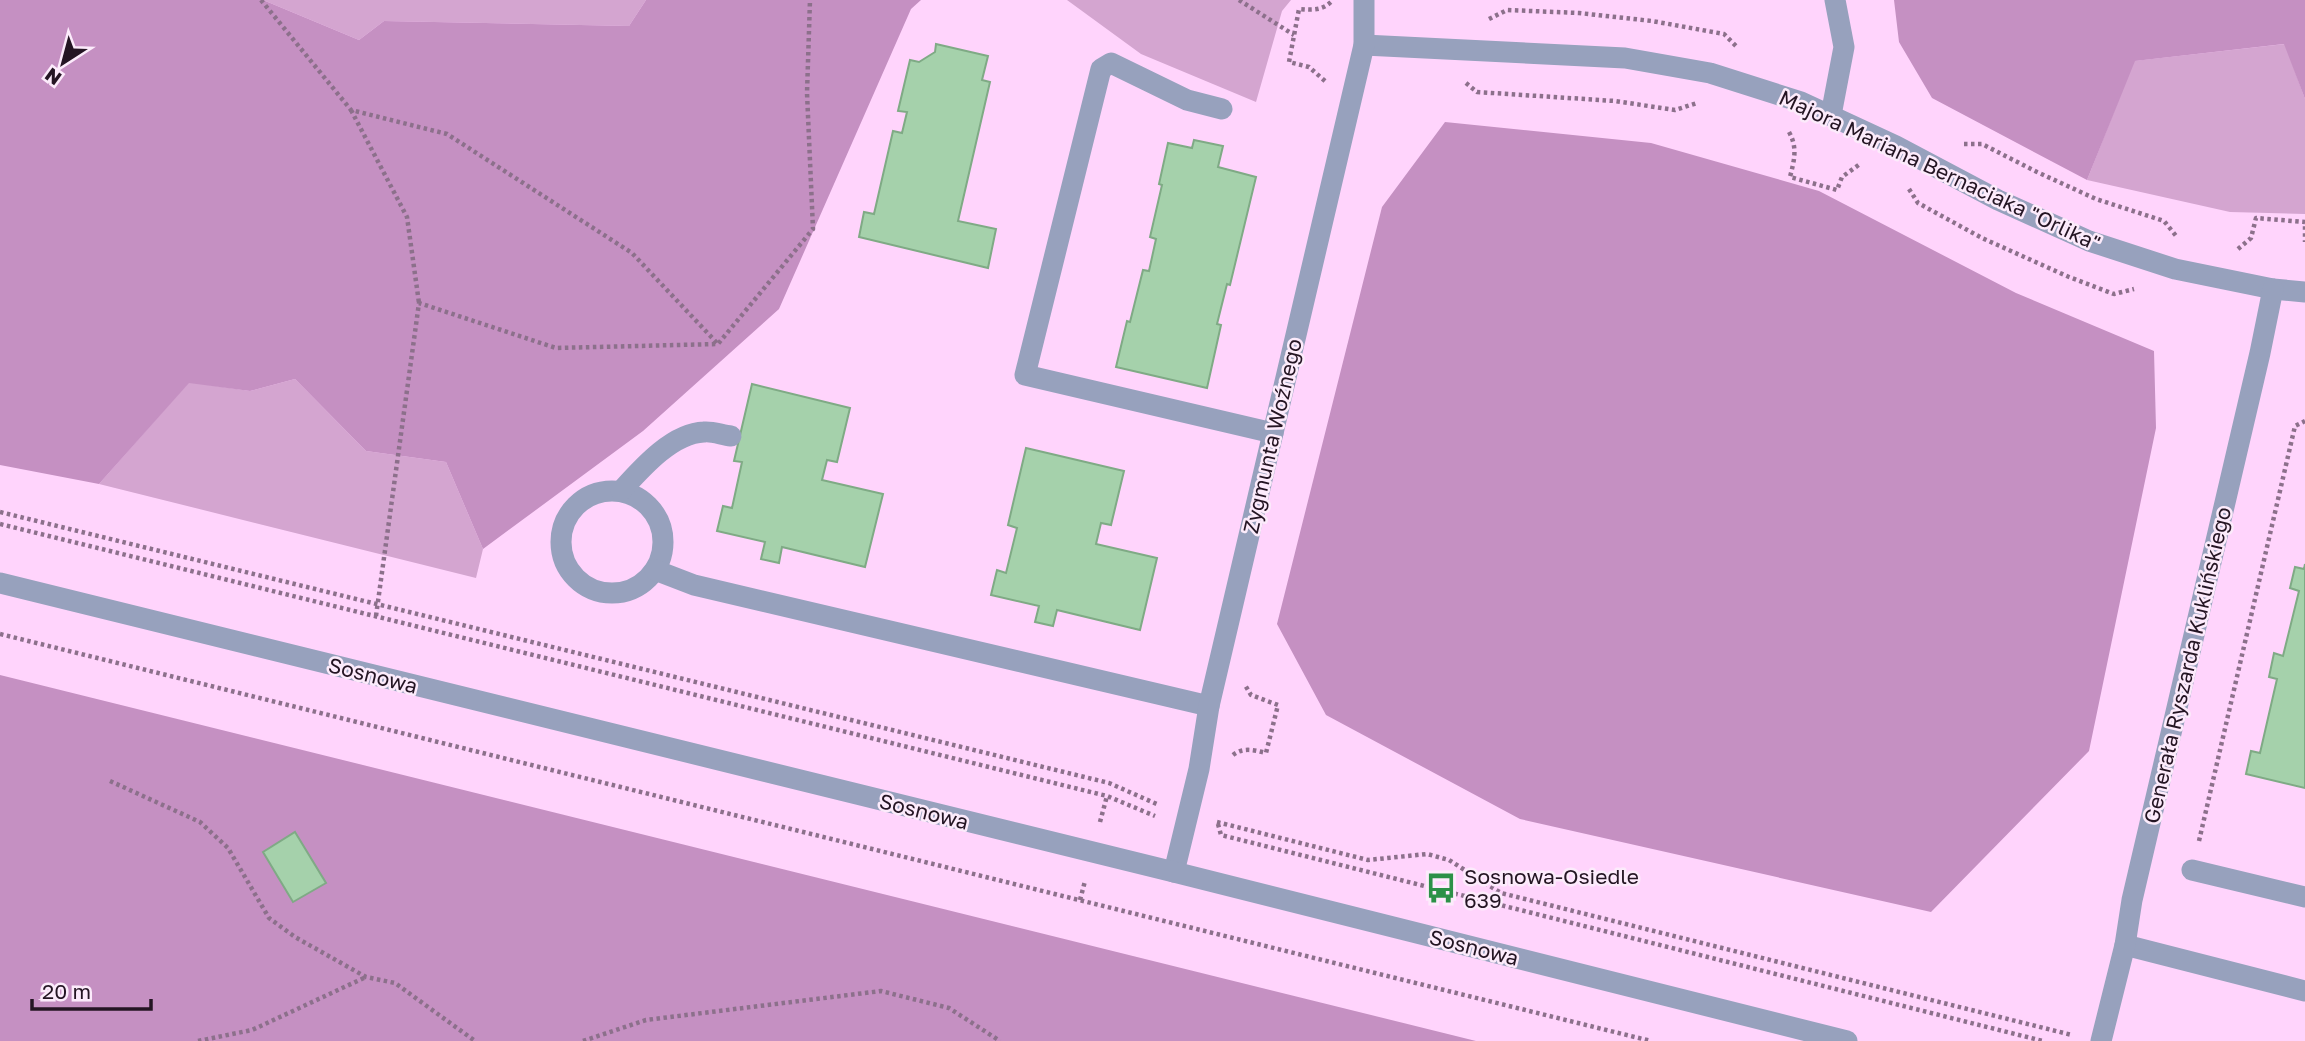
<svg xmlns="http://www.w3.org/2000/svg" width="2305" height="1041" font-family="'Golos Text',sans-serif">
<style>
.green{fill:#d4a5d0}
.forest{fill:#c590c2}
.building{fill:#a5d1ab;stroke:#7faa85;stroke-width:2}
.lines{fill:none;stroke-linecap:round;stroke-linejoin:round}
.path{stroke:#8c708b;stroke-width:4.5;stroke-dasharray:3.5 3.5;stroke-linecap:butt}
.service{stroke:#97a1bd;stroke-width:21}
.minor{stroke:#97a1bd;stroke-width:21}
.tertiary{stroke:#97a1bd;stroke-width:21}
.labels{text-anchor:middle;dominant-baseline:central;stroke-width:5;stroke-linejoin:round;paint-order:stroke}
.street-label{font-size:21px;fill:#241523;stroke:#fcebfb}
.poi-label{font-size:21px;fill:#241523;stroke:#fcebfb;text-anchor:start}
</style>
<rect width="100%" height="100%" fill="#ffd4fc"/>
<!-- green -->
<g class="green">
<path d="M263 0H646L629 26 384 21 359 40Z"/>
<path d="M1067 0H1291L1282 11 1256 102 1141 54Z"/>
<path d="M2285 44 2305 99V214L2230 212 2087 180 2134 61Z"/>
<path d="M295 379 366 451 446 462 483 549 476 578 99 484 189 382 250 391Z"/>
</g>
<!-- forest -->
<g class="forest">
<path d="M0 0H263L359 40 384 21 629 26 646 0H921L911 9 779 309 643 431 483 549 446 462 366 451 295 379 250 391 189 383 99 484 0 465Z"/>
<path d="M1894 0H2305V99L2284 44 2135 61 2087 180 1932 98 1899 42Z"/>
<path d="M1445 122 1651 143 1819 191 2016 293 2154 351 2156 428 2089 751 1931 912 1520 819 1326 715 1277 624 1382 207Z"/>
<path d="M0 675 1476 1041H0Z"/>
</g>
<!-- building -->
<g class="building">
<path d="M936 44 988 56 982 80 990 82 958 221 996 229 988 268 859 237 864 212 874 214 893 131 902 133 907 112 898 111 910 60 919 62 935 52Z"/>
<path d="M1194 140 1223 146 1218 167 1256 177 1230 285 1227 284 1217 324 1221 325 1207 388 1116 367 1127 321 1130 322 1143 270 1149 271 1156 239 1150 237 1162 185 1159 184 1168 143 1192 148Z"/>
<path d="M752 384 850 408 837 462 827 460 822 480 883 494 865 567 782 547 779 563 761 559 765 542 717 531 723 506 732 508 742 462 734 461Z"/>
<path d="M1026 448 1124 471 1111 525 1101 523 1096 544 1157 558 1140 630 1057 610 1053 626 1035 622 1039 606 991 595 997 570 1006 573 1017 528 1008 525Z"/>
<path d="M2305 564V788L2246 774 2251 751 2260 753 2277 679 2269 677 2274 653 2283 656 2299 591 2290 588 2295 567 2304 569Z"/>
<path d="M295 832 326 883 293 902 263 852Z"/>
</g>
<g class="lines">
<!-- path -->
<g class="path">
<path d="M261 0 351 110 447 134 632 253 718 344"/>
<path d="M1239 0 1294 35"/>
<path d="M1489 19 1507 10 1579 13 1652 21 1724 34 1737 47"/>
<path d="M1325 81 1309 67 1289 62 1299 9C1312 10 1322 11 1332 1"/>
<path d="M1466 83 1477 92 1615 101 1675 110 1697 103"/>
<path d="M351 110 407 217 419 303"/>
<path d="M1789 132C1798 148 1794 161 1790 177L1837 190 1842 177 1860 164"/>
<path d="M1964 144H1982L2037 172 2096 199 2164 221 2177 237"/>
<path d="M1909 189 1918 203 1982 238 2069 277 2114 294 2134 289"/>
<path d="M2238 249 2251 238 2256 218 2305 222V242"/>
<path d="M0 512 1109 783 1159 805"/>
<path d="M0 524 1107 796 1155 816"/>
<path d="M376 616 419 303 556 348 718 344 813 229 807 93 810 0"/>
<path d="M0 634 1651 1041"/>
<path d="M1233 755C1243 747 1254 750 1266 753L1278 705 1251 695 1245 685"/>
<path d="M110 781 200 822 228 848 269 918 295 937 366 977 395 983 475 1041"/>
<path d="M1100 822 1107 796"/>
<path d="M1217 822 1368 860 1427 854 1449 860 1501 893 2072 1035"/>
<path d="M1218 824 1221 835 2043 1041"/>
<path d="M2199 841 2295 426 2305 421"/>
<path d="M1080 900 1085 881"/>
<path d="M198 1041 252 1030 366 977"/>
<path d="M583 1041 646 1020 881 991 949 1008 1000 1041"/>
</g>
<!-- service -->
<g class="service">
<path d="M1222 109 1187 100 1111 63 1101 69 1025 375 1273 433"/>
<circle cx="612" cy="542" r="51"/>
<path d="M621 491C641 469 672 433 704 432 712 431 722 435 731 436"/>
<path d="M655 570 694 585 1209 706"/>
<path d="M2192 870 2305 897"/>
<path d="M2125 945 2305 991"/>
</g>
<!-- minor -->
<g class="minor">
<path d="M1364 45 1625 58 1710 73 1801 102 1896 146 1998 200 2089 241 2175 269 2273 289 2305 292"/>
<path d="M1831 115 1844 47 1835 0"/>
<path d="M1174 872 1199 769 1209 706 1364 45V0"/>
<path d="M2101 1041 2125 945 2132 900 2260 353 2273 289"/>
</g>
<!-- tertiary -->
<path class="tertiary" d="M0 583 1174 872 1847 1041"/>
</g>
<!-- icons -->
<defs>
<g id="bus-bare" transform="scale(2.415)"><path d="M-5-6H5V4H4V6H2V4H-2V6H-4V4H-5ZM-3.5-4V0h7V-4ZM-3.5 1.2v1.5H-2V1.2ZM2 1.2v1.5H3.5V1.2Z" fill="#2b9147" stroke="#fcebfb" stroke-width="2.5" paint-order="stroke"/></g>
</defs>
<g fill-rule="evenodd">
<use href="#bus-bare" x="1441" y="888"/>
</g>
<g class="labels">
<!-- street labels -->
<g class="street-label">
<text transform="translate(1940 170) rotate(25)">Majora Mariana Bernaciaka "Orlika"</text>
<text transform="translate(1272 436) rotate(-77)">Zygmunta Woźnego</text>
<text transform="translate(2187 665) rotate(-77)">Generała Ryszarda Kuklińskiego</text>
<text transform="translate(373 675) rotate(14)">Sosnowa</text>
<text transform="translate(924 811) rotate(14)">Sosnowa</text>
<text transform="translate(1474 947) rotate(14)">Sosnowa</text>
</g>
<!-- poi labels -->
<g class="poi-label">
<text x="1464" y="876">Sosnowa-Osiedle<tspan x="1464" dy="24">639</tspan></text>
</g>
</g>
<!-- north arrow -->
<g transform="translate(63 63) rotate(216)" stroke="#fcebfb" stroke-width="5" paint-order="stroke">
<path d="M0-5L12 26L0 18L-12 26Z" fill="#241523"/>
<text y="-10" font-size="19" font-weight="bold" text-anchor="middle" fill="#241523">N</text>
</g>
<!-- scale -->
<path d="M32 999v10h119v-10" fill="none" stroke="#241523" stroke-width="3.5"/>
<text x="42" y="999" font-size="21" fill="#241523" stroke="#fcebfb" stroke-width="5" paint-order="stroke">20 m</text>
</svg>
